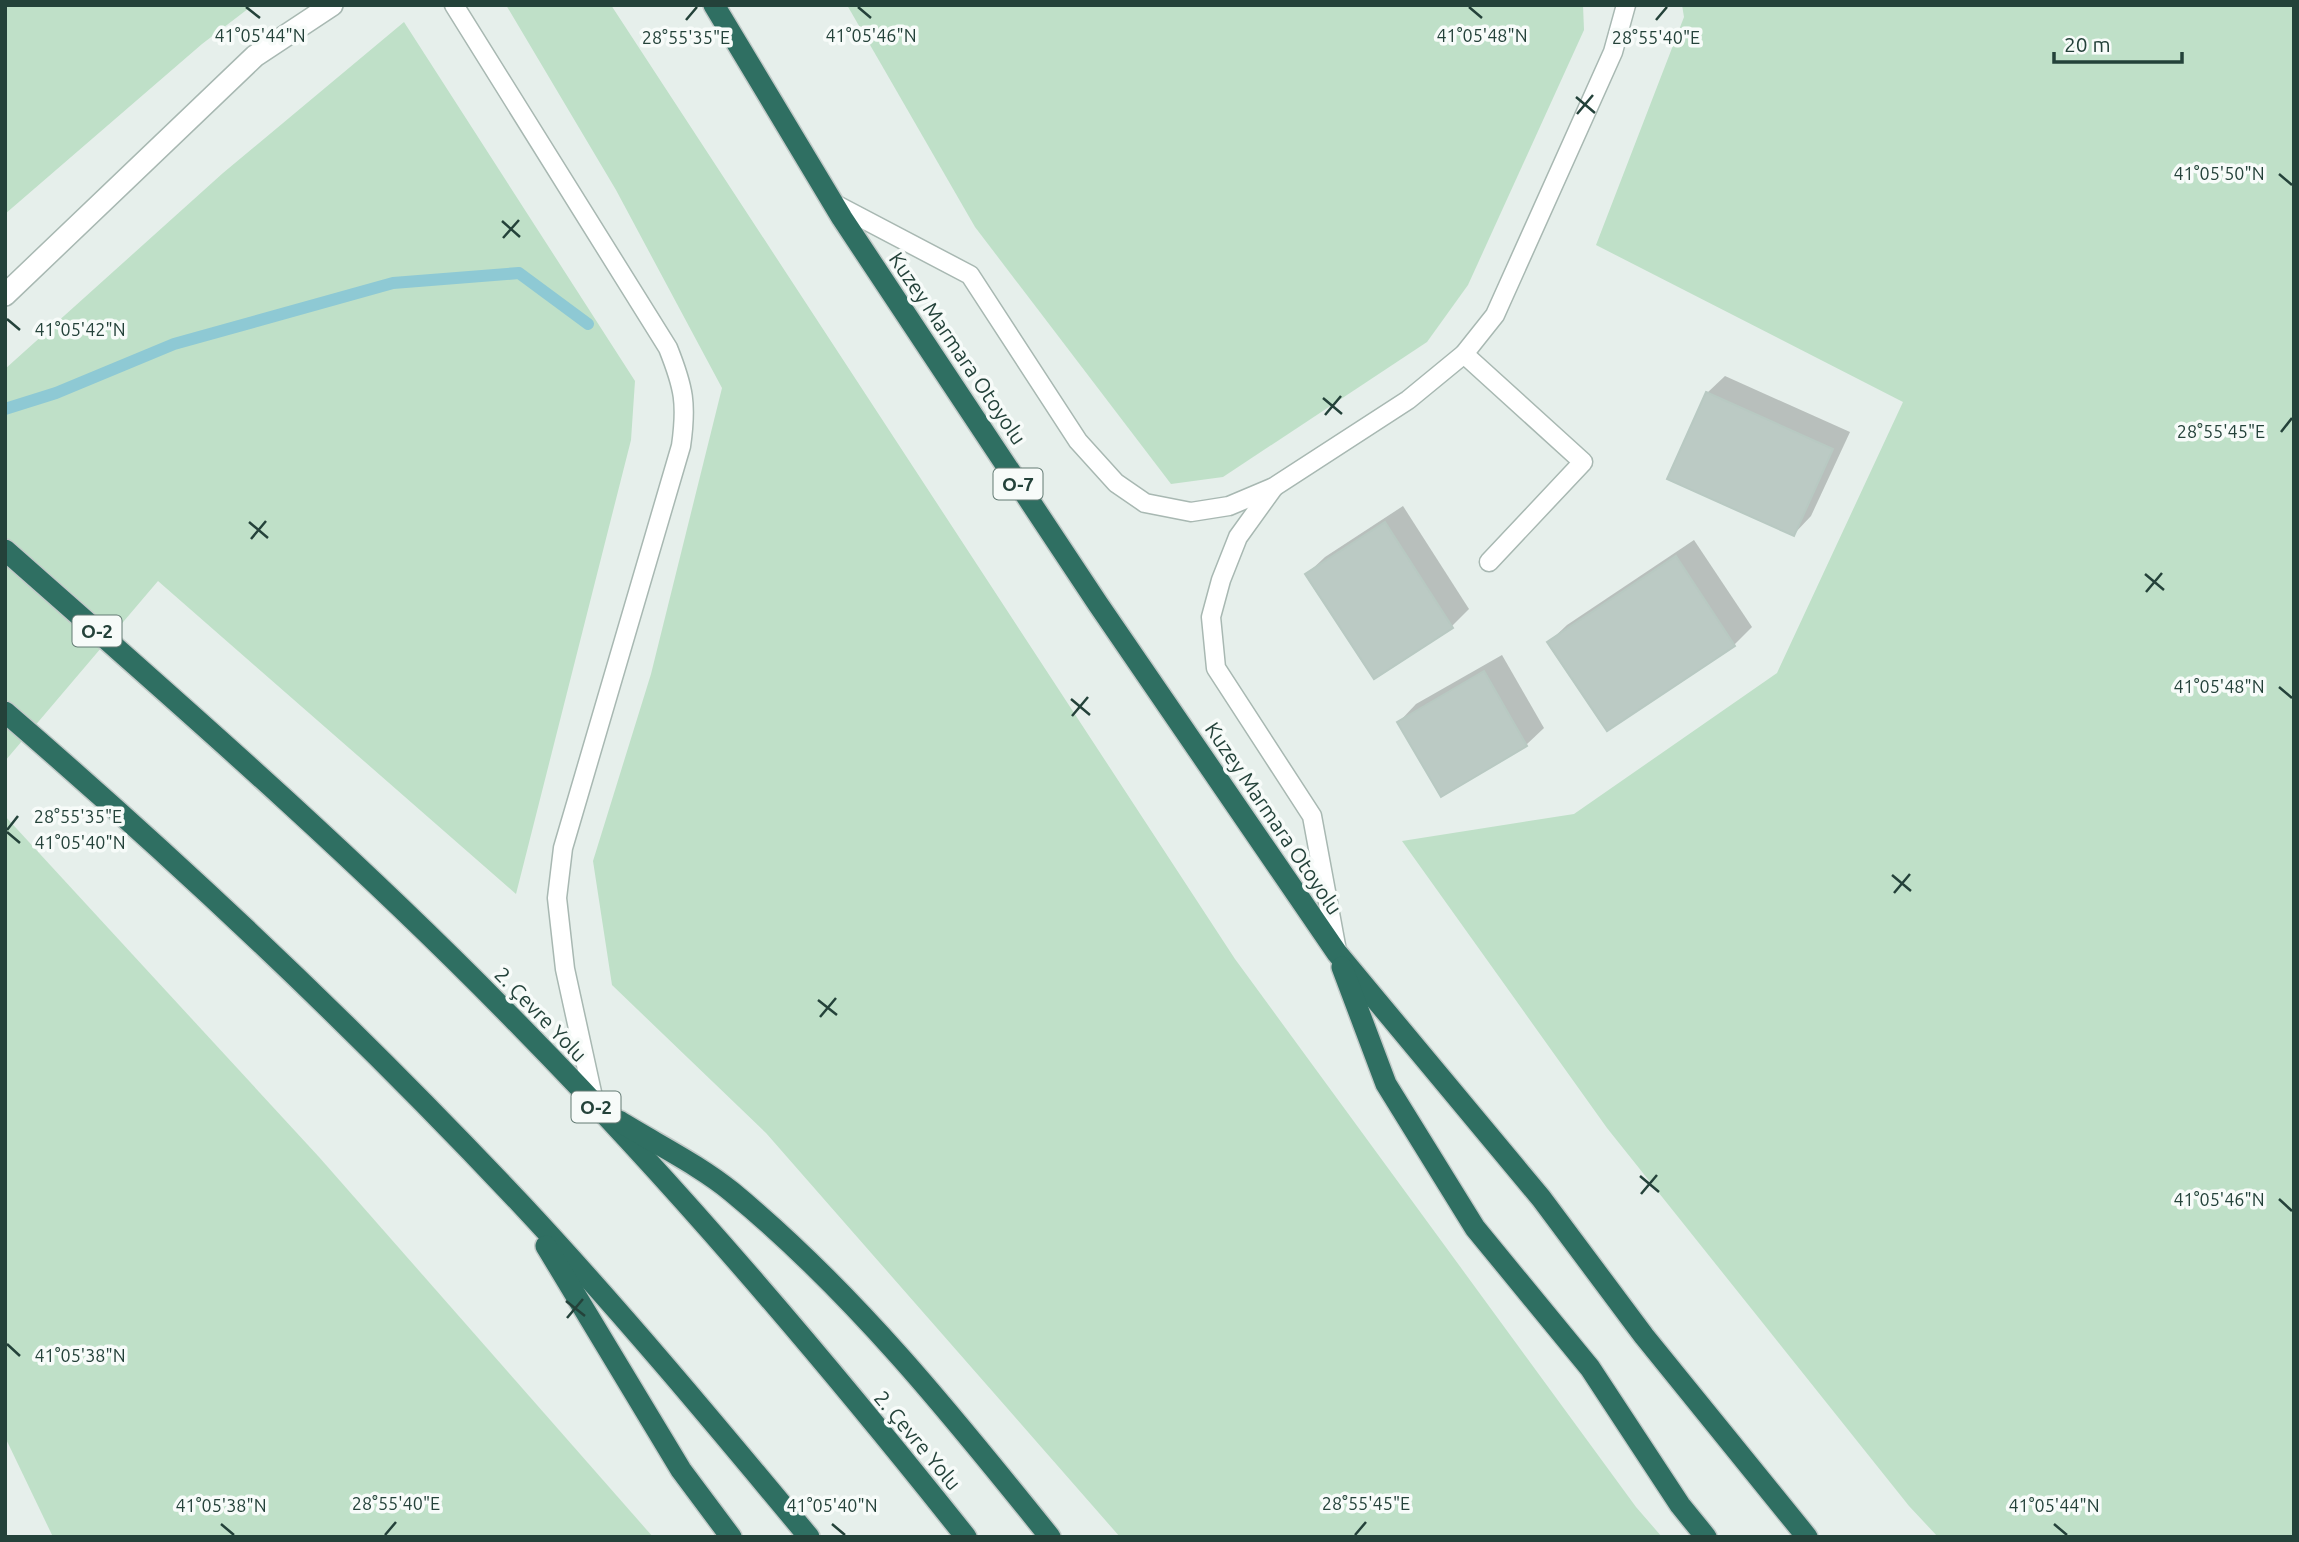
<svg xmlns="http://www.w3.org/2000/svg" width="2299" height="1542" font-family="Ubuntu,sans-serif">
<style>
.green{fill:#bfe0c8}
.shadow{fill:#0003}
.lines{fill:none;stroke-linecap:round;stroke-linejoin:round}
.stream{stroke:#8ec9d4;stroke-width:12}
.building{fill:#bbcac4;stroke:#b8c9c2;stroke-width:2}
.lane-casing{stroke:#a8b8b2;stroke-width:21}
.street-casing{stroke:#a8b8b2;stroke-width:24}
.highway-casing{stroke:#c2cac8;stroke-width:24}
.lane{stroke:#fff;stroke-width:18}
.street{stroke:#fff;stroke-width:21}
.highway{stroke:#2f6f62;stroke-width:21}
.ticks{fill:none;stroke:#24423a;stroke-width:2.5}
.labels{text-anchor:middle;dominant-baseline:central;stroke-width:7;stroke-linejoin:round;paint-order:stroke}
.shield{fill:#f7fbf9;stroke:#637a73;stroke-width:2}
.shield-label{font-size:19px;font-weight:bold;fill:#24423a}
.street-label{font-size:21px;fill:#24423a;stroke:#f7fbf9}
.ticks-label{font-size:18px;text-anchor:middle;fill:#24423a;stroke:#f7fbf9;stroke-width:7;stroke-linejoin:round;paint-order:stroke}
</style>
<rect width="100%" height="100%" fill="#e6efeb"/>
<!-- green -->
<g class="green">
<path d="M5 5H253L202 44 5 214Z"/>
<path d="M506 5H611L1235 959 1636 1507 1662 1537H1120L766 1133 612 985 593 861 651 674 722 388 616 190Z"/>
<path d="M847 5H1583L1584 30 1468 285 1427 342 1223 477 1171 484 975 227Z"/>
<path d="M1682 5H2294V1537H1938L1909 1506 1607 1128 1402 841 1574 814 1777 673 1903 402 1596 245 1684 17Z"/>
<path d="M404 22 635 381 631 440 516 894 158 581 5 761V369L223 173Z"/>
<path d="M5 816 319 1157 653 1537H53L5 1437Z"/>
</g>
<!-- shadow -->
<g class="shadow">
<path d="M1725 376 1850 432 1811 516 1794 534 1707 393Z"/>
<path d="M1403 506 1469 609 1452 626 1374 677 1307 574 1325 557Z"/>
<path d="M1694 540 1752 627 1734 645 1608 729 1549 642 1567 625Z"/>
<path d="M1502 655 1544 728 1526 745 1399 722 1416 704Z"/>
</g>
<g class="lines">
<!-- stream -->
<path class="stream" d="M5 409 56 393 174 344 393 283 519 273 588 324"/>
</g>
<!-- building -->
<g class="building">
<path d="M1706 392 1833 449 1794 536 1667 479Z"/>
<path d="M1385 522 1453 628 1374 679 1305 574Z"/>
<path d="M1676 556 1735 646 1607 731 1547 642Z"/>
<path d="M1484 671 1527 746 1441 797 1397 722Z"/>
</g>
<g class="lines">
<!-- lane casing -->
<g class="lane-casing">
<g id="lane">
<path d="M454 5 668 348C684 388 687 404 681 446L563 848 557 898 565 969 595 1106"/>
<path d="M833 203 970 275 1078 441 1116 483 1145 503 1191 512 1229 506 1274 487 1408 400 1464 354 1495 315 1613 52 1626 5"/>
<path d="M1464 354 1583 462 1489 562"/>
<path d="M1274 487 1238 537 1221 580 1211 617 1216 668 1312 816 1337 951"/>
</g>
</g>
<!-- street casing -->
<g class="street-casing">
<path id="street" d="M5 295 255 56 332 5"/>
</g>
<!-- highway casing -->
<g class="highway-casing">
<g id="highway">
<path d="M714 5 842 218 1098 604 1337 953 1541 1198 1644 1336 1807 1537"/>
<path d="M5 550C182 706 360 861 524 1030 681 1190 827 1362 966 1537"/>
<path d="M5 712C185 867 358 1031 521 1204 621 1311 715 1424 809 1537"/>
<path d="M1342 967 1386 1084 1475 1228 1590 1368 1680 1505 1706 1537"/>
<path d="M619 1121C656 1144 699 1165 732 1192 853 1292 952 1415 1050 1537"/>
<path d="M546 1246 681 1470 731 1537"/>
</g>
</g>
<!-- lane -->
<use href="#lane" class="lane"/>
<!-- street -->
<use href="#street" class="street"/>
<!-- highway -->
<use href="#highway" class="highway"/>
</g>
<!-- ticks -->
<path class="ticks" d="M246 7 260 18M858 7 871 18M1469 7 1482 18M686 20 697 7M1656 20 1667 7M1576 97 1595 113M1577 114 1593 95M2279 174 2292 185M502 221 520 237M503 238 519 220M7 319 20 330M1323 398 1342 414M1325 415 1341 396M2281 432 2292 418M249 522 268 538M251 539 266 521M2145 574 2164 590M2146 592 2162 573M2279 687 2292 698M1071 699 1090 715M1072 716 1088 697M7 830 18 816M7 832 20 843M1892 875 1911 891M1894 893 1910 874M818 1000 837 1015M820 1017 836 998M1640 1176 1659 1192M1641 1194 1657 1175M2279 1199 2292 1211M566 1301 585 1316M567 1318 583 1299M7 1344 20 1356M221 1524 234 1535M832 1524 845 1535M2054 1524 2067 1535M385 1535 396 1522M1355 1535 1366 1522"/>
<g class="labels">
<!-- shield labels -->
<g class="shield">
<rect x="993.5" y="468.5" width="49" height="31" rx="5"/>
<rect x="72.5" y="615.5" width="49" height="31" rx="5"/>
<rect x="571.5" y="1091.5" width="49" height="31" rx="5"/>
</g>
<g class="shield-label">
<text x="1018" y="484">O-7</text>
<text x="97" y="631">O-2</text>
<text x="596" y="1107">O-2</text>
</g>
<!-- street labels -->
<g class="street-label">
<text transform="translate(958 348) rotate(56)">Kuzey Marmara Otoyolu</text>
<text transform="translate(1274 818) rotate(56)">Kuzey Marmara Otoyolu</text>
<text transform="translate(541 1014) rotate(46)">2. Çevre Yolu</text>
<text transform="translate(918 1440) rotate(50)">2. Çevre Yolu</text>
</g>
</g>
<g class="ticks-label">
<text x="260" y="42">41°05'44"N</text>
<text x="871" y="42">41°05'46"N</text>
<text x="1482" y="42">41°05'48"N</text>
<text x="686" y="44">28°55'35"E</text>
<text x="1656" y="44">28°55'40"E</text>
<text x="2219" y="180">41°05'50"N</text>
<text x="80" y="336">41°05'42"N</text>
<text x="2221" y="438">28°55'45"E</text>
<text x="2219" y="693">41°05'48"N</text>
<text x="78" y="823">28°55'35"E</text>
<text x="80" y="849">41°05'40"N</text>
<text x="2219" y="1206">41°05'46"N</text>
<text x="80" y="1362">41°05'38"N</text>
<text x="396" y="1510">28°55'40"E</text>
<text x="1366" y="1510">28°55'45"E</text>
<text x="221" y="1512">41°05'38"N</text>
<text x="832" y="1512">41°05'40"N</text>
<text x="2054" y="1512">41°05'44"N</text>
</g>
<!-- border -->
<rect width="2299" height="1542" fill="none" stroke="#24423a" stroke-width="14"/>
<!-- scale -->
<path d="M2054 52v10h128v-10" fill="none" stroke="#24423a" stroke-width="3.5"/>
<text x="2064" y="52" font-size="21" fill="#24423a" stroke="#f7fbf9" stroke-width="5" paint-order="stroke">20 m</text>
</svg>
